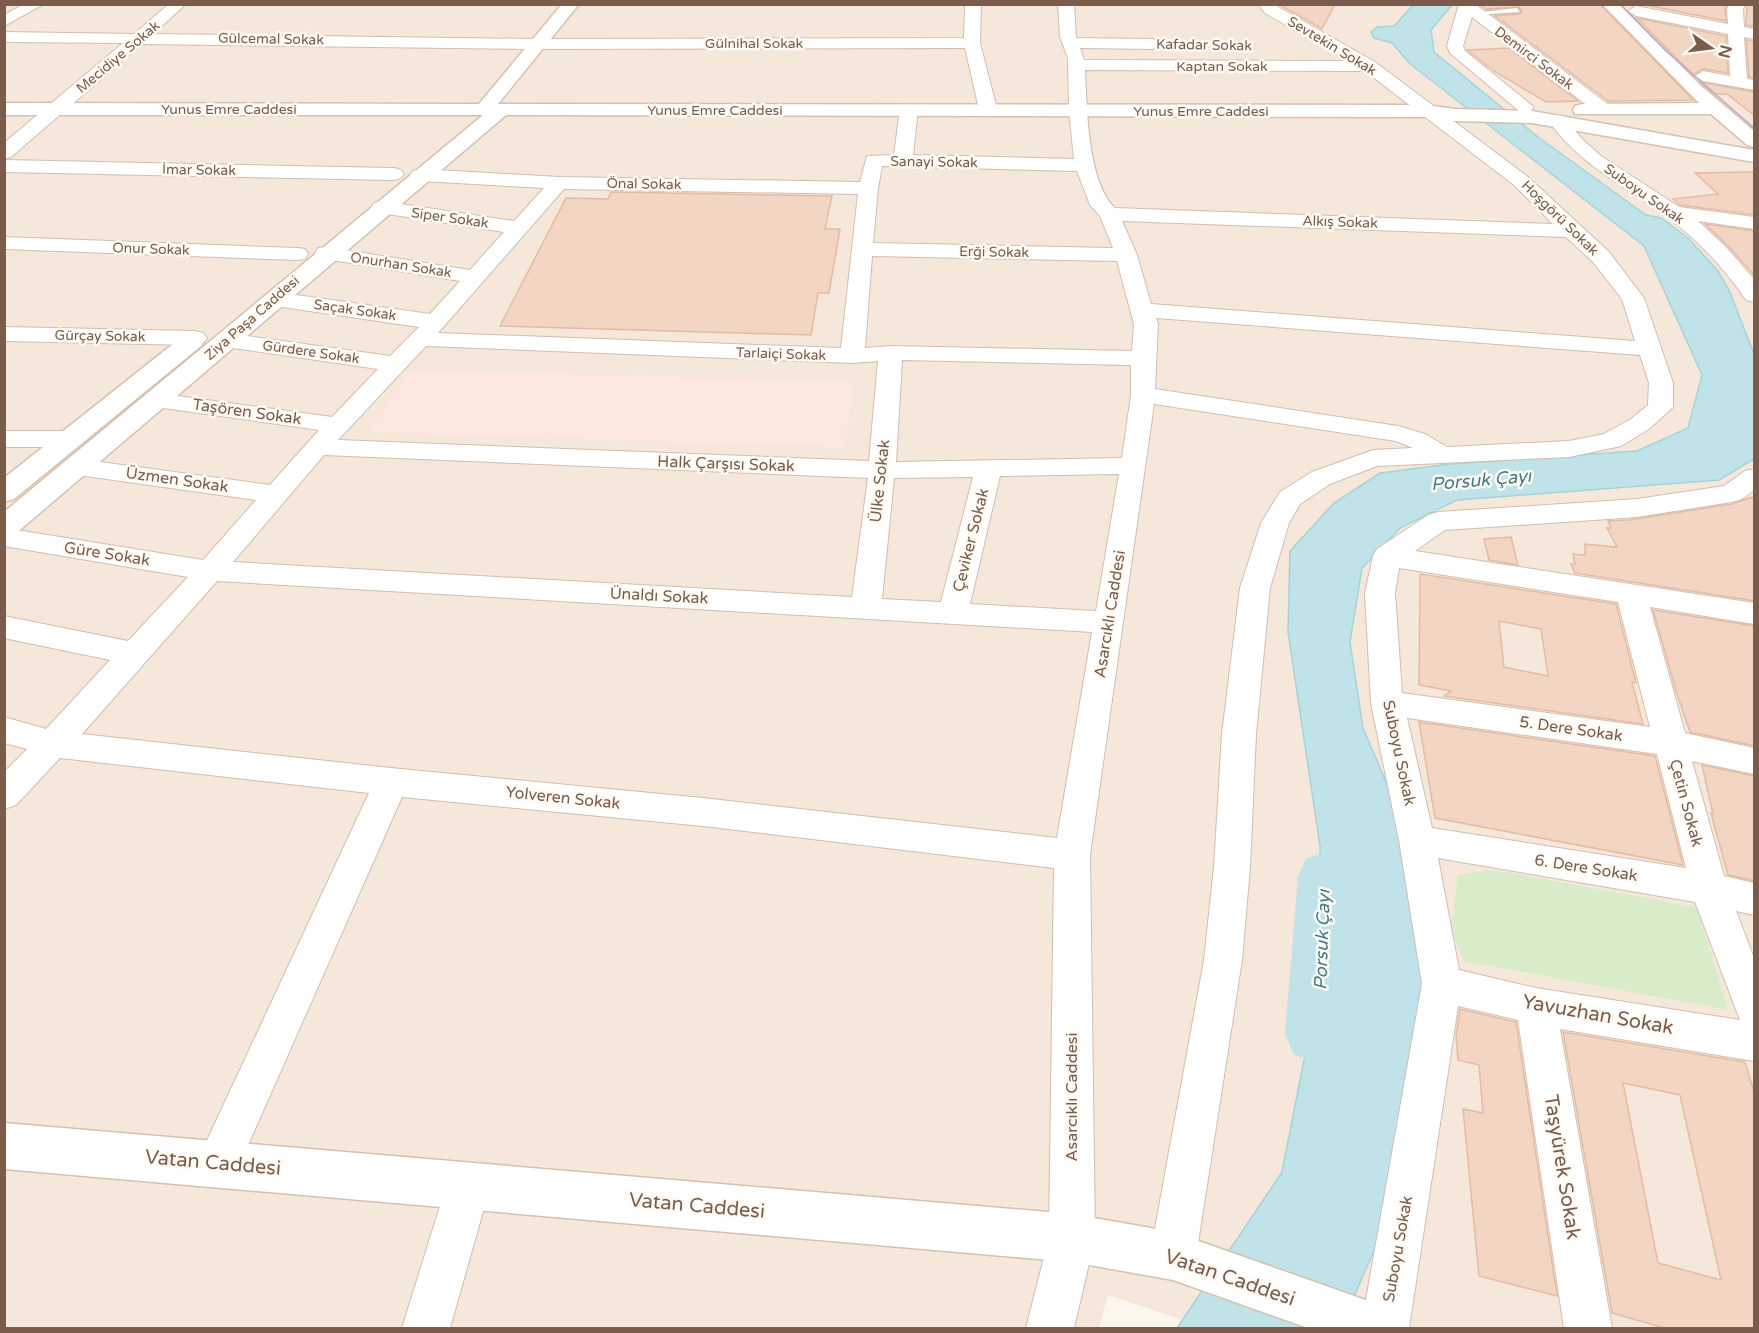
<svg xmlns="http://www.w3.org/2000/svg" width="1759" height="1333" font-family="'Varela Round',sans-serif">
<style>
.residential{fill:#f5e8da}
.commercial{fill:#fde8e0}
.green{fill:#d8ecc9}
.water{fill:#bfe3e8;stroke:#a5d3da;stroke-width:1.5}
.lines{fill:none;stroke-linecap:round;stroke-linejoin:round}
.river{fill:#bfe3e8;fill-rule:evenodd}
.building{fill:#f3d5c3;stroke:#e6bba3;stroke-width:1.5;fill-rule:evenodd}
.service-casing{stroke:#d1beb0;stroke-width:3}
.minor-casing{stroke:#d1beb0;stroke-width:2}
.secondary-casing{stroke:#d6c0b0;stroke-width:3}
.service{fill:#fff;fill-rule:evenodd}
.minor{fill:#fff;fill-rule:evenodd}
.secondary{fill:#fff;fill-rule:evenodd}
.tram{stroke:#b9a8c9;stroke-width:1.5}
.labels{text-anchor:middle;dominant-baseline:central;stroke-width:5;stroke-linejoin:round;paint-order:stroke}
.far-street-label{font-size:14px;fill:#7a5c4d;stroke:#fffaf3}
.street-label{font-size:16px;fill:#7a5c4d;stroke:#fffaf3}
.water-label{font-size:18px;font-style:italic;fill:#437c86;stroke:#fffaf3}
.near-street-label{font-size:20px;fill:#7a5c4d;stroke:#fffaf3}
</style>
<rect width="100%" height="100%" fill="#fdf6ec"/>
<!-- residential -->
<path class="residential" d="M5 5H1754V1328H1206L1108 1295 1099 1328H5Z"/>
<!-- commercial -->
<path class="commercial" d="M411 370 853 381 845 448 369 432Z"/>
<!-- green -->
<path class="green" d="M1494 870 1696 907 1729 1010 1463 961 1451 927 1458 875Z"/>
<!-- water -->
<path class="water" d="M1413 5H1452L1431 30 1434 52 1538 137 1646 215 1661 218 1688 238 1718 271 1729 290 1754 354V459L1719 480 1457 500 1400 528 1362 568 1350 642 1363 728 1413 845 1427 1052 1392 1210 1340 1328H1177L1282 1172 1324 958 1320 846 1288 632 1290 551 1334 503 1380 473 1450 464 1637 451 1688 428 1702 375 1644 246 1409 63 1392 43 1374 38 1371 32 1377 27 1394 26Z"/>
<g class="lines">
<!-- river -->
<path class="river" d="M1326 852 1346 859 1354 876 1347 1034 1338 1055 1316 1063 1294 1055 1285 1034 1298 876 1306 859Z"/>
</g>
<!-- building -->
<g class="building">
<path d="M1278 4H1335L1322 29Z"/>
<path d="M1479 4H1600L1693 100 1608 101 1495 16 1520 14 1522 12 1519 7 1486 9Z"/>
<path d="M1640 4 1659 6 1660 4H1727L1725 9 1726 21Z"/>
<path d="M1747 4H1755V27L1746 25Z"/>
<path d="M1637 18 1726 36 1728 73 1703 69 1693 75Z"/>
<path d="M1746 40 1755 41V78L1749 77Z"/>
<path d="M1509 48 1578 101 1546 102 1494 71 1467 50Z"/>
<path d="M1700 82 1755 92V116L1727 94H1714Z"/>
<path d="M1755 172V215L1680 205 1673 199 1718 194 1695 173Z"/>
<path d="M611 192 832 196 825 229H840L829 293H818L811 335 500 326 566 198 608 199Z"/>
<path d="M1705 224 1755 231V276L1728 246Z"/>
<path d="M1755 496V601L1575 573 1571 564H1575L1573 554 1585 555V544L1617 547 1607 528H1611L1608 521 1629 520 1732 504Z"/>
<path d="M1511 537 1518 565 1489 560 1484 539Z"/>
<path d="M1420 574 1616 604 1636 683 1632 682 1643 724 1444 696 1451 691 1419 685ZM1499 621 1541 629 1548 676 1504 667Z"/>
<path d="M1653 610 1755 626V746L1690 732 1676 691Z"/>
<path d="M1419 722 1655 756 1683 865 1435 818Z"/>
<path d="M1702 765 1755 776V881L1728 875 1711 813 1713 814Z"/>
<path d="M1460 1009 1516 1022 1557 1296 1479 1276 1463 1109 1483 1113 1479 1065 1458 1060 1456 1036Z"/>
<path d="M1563 1032 1745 1062 1755 1095V1329H1668L1612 1313ZM1623 1083 1680 1095 1721 1280 1658 1263Z"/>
</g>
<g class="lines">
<!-- service casing -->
<g class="service-casing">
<path id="service" d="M1517 8 1520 12 1475 15 1471 13Z"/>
</g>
<!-- minor casing -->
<g class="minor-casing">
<g id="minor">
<path d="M24 4H44L4 26V15Z"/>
<path d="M169 4H186L153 34 537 39 964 38 965 4H981L980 43 997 109 994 113H982L979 109 965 48 537 49 142 44 11 157 4 159V143L123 43 4 42V32L134 34Z"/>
<path d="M1058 4H1074L1076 38 1153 39 1161 44 1153 49 1080 48 1084 60 1348 61 1265 13 1258 4H1273L1375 62 1528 177 1609 252 1644 298 1673 383V407L1649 429 1621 446 1569 457 1377 466 1330 484 1300 504 1289 523 1270 588 1256 734 1250 867 1242 960 1196 1256 1189 1272 1173 1279 1157 1272 1150 1256 1204 960 1214 867 1222 734 1240 588 1261 523 1280 492 1312 472 1373 450 1413 448 1396 441 1154 404 1090 855 1095 1238 1074 1328H1026L1049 1238 1054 868 703 826 402 797 233 1179 218 1186 203 1179 196 1164 203 1149 369 793 60 758 16 805 4 809V772L27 749 4 743V717L46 729 110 660 4 638V616L128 641 188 577 4 546V528L203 560 256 500 78 475 69 473 65 467 69 461 78 459 270 485 319 430 156 407 147 405 144 400 147 395 156 393 332 417 378 369 226 347 218 345 214 340 218 335 226 333 390 356 419 327 275 306 267 304 264 299 267 294 275 292 430 314 460 281 326 259 318 258 315 253 318 248 326 247 470 270 504 232 381 213 374 211 371 207 374 203 381 201 514 221 544 188 420 181 413 179 410 175 413 171 420 169 559 177 860 182 867 156 894 155 900 109 903 105H915L918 109 913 155 1074 159 1069 111 1068 58 1060 37ZM1085 70 1365 71 1514 185 1553 224 1115 208C1087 181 1087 107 1085 70ZM882 166 1077 171 1090 205 1100 216 1113 248 873 243 878 188ZM564 189 858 194 841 348 438 333ZM1122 221 1566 237 1593 262 1622 299 1635 341 1151 304 1137 255ZM872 256 1117 261 1134 324 1132 351 891 346 865 348ZM1156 318 1640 355 1649 383 1648 405 1631 419 1604 434 1569 441 1447 447 1425 434 1398 426 1155 389 1158 324ZM426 346 852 363 878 361 869 461 338 440ZM902 360 1131 365V395L1122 458 896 462ZM324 455 868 478 852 597 233 562ZM1119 474 1096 611 970 604 1000 476ZM973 477 941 602 882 599 894 478ZM217 581 1092 632 1057 838 703 798 391 768 82 734Z"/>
<path d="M1459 4H1475L1609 105 1612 109 1609 113H1597L1472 17 1463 46 1465 51 1534 107 1531 111H1519L1450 53 1447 46Z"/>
<path d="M1730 4H1745L1743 9 1744 27 1754 29V39L1744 37 1747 79 1754 80V90L1703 81 1695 76 1703 71 1730 76 1728 34 1636 16 1628 11 1636 6 1728 24 1727 9Z"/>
<path d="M1557 115 1563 116 1583 140 1601 156 1679 207 1754 217V229L1698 221 1726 247 1754 279V302L1746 300C1722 265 1693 235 1659 211 1618 182 1577 162 1548 120L1551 116Z"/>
<path d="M4 160 394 168 401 170 404 174 401 178 394 180 4 172Z"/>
<path d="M4 237 297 248 305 249 308 254 305 259 297 260 4 249Z"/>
<path d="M4 327 195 331 203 333 207 338 203 343 195 345 4 341Z"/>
<path d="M4 431H69L78 434 82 439 78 444 69 447H4Z"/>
<path d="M1754 469V490L1742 499 1732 502 1637 517 1445 530 1415 551 1754 603V624L1650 607 1685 733 1754 748V774L1692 761 1724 876 1754 883V915L1736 911 1754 958V1061L1560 1029 1612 1328H1564L1518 1020 1458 1006 1409 1328H1361L1422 984 1399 840 1371 703 1365 593 1373 556 1377 549 1428 515 1438 512 1637 499 1724 486 1745 471ZM1399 568 1618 602 1650 727 1402 693 1395 593ZM1407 718 1657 754 1686 868 1432 828ZM1438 858 1695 902 1740 1020 1536 988 1459 970Z"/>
<path d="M468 1165 484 1171 490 1187 450 1328H402L446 1187 452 1171Z"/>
</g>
</g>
<!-- secondary casing -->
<g class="secondary-casing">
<g id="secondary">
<path d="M562 4H579L498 104 1426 105 1455 109 1532 111 1754 150V162L1532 123 1455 121 1426 117 506 115 14 535 4 537V512L483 115H4V103L479 104Z"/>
<path d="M1602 4H1619L1699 84 1754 131V147L1747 145 1711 114H1575L1573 110 1575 106 1582 104 1699 103Z"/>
<path d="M192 334 201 336 204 341 201 346 14 499 4 502V478L183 336Z"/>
<path d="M4 1123 1072 1214 1173 1232 1394 1310 1401 1328H1308L1173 1280 1072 1262 4 1169Z"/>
</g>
</g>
<!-- service -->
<use href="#service" class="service"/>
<!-- minor -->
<use href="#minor" class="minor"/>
<!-- secondary -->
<use href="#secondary" class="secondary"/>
<!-- tram -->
<path class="tram" d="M1620 4 1665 50 1754 128"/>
</g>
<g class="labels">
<!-- far-street labels -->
<g class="far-street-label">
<text transform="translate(271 39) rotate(1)">Gülcemal Sokak</text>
<text x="754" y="43">Gülnihal Sokak</text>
<text transform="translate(1204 45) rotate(1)">Kafadar Sokak</text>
<text transform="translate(1332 46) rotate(31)">Sevtekin Sokak</text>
<text transform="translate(118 57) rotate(-40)">Mecidiye Sokak</text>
<text transform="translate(1534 58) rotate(37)">Demirci Sokak</text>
<text x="1222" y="66">Kaptan Sokak</text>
<text x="229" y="109">Yunus Emre Caddesi</text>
<text x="715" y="110">Yunus Emre Caddesi</text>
<text x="1201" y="111">Yunus Emre Caddesi</text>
<text transform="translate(934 162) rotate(1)">Sanayi Sokak</text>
<text transform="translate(199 170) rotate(1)">İmar Sokak</text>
<text transform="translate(644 184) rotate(1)">Önal Sokak</text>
<text transform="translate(1644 194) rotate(35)">Suboyu Sokak</text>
<text transform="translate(450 218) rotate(8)">Siper Sokak</text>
<text transform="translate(1560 218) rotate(44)">Hoşgörü Sokak</text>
<text transform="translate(1340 222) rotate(2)">Alkış Sokak</text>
<text transform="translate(151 249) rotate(2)">Onur Sokak</text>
<text transform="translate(994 252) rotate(1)">Erği Sokak</text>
<text transform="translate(401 265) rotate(9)">Onurhan Sokak</text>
<text transform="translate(355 310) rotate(8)">Saçak Sokak</text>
<text transform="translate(252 318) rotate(-41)">Ziya Paşa Caddesi</text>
<text transform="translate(100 336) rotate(1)">Gürçay Sokak</text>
<text transform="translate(311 352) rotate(8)">Gürdere Sokak</text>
<text transform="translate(781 354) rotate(2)">Tarlaiçi Sokak</text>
</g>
<!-- street labels -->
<g class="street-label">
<text transform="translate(247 412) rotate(8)">Taşören Sokak</text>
<text transform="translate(726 464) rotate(2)">Halk Çarşısı Sokak</text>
<text transform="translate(177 480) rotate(8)">Üzmen Sokak</text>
<text transform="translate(880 481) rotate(-84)">Ülke Sokak</text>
<text transform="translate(971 540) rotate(-76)">Çeviker Sokak</text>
<text transform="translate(107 554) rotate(9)">Güre Sokak</text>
<text transform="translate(659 596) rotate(3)">Ünaldı Sokak</text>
<text transform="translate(1110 614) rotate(-81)">Asarcıklı Caddesi</text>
<text transform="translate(1571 729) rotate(8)">5. Dere Sokak</text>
<text transform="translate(1399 753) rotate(78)">Suboyu Sokak</text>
<text transform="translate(563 798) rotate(6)">Yolveren Sokak</text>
<text transform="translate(1686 803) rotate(75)">Çetin Sokak</text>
<text transform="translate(1586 868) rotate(9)">6. Dere Sokak</text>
<text transform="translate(1072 1097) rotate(-90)">Asarcıklı Caddesi</text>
<text transform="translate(1398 1249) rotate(-80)">Suboyu Sokak</text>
</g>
<!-- water labels -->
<g class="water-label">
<text transform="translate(1481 480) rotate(-5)">Porsuk Çayı</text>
<text transform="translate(1322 940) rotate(-88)">Porsuk Çayı</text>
</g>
<!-- near-street labels -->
<g class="near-street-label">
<text transform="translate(1598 1015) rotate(10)">Yavuzhan Sokak</text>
<text transform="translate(213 1163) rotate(5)">Vatan Caddesi</text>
<text transform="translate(1562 1167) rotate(81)">Taşyürek Sokak</text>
<text transform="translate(697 1206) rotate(5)">Vatan Caddesi</text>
<text transform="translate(1230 1278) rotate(19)">Vatan Caddesi</text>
</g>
</g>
<!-- border -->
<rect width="1759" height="1333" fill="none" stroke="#7a5c4d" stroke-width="12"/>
<!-- north arrow -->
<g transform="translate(1711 48) rotate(104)" stroke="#fffaf3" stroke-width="4.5" paint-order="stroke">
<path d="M0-4.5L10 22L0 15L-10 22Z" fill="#7a5c4d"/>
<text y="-9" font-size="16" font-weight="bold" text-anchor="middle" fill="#7a5c4d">N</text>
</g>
</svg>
